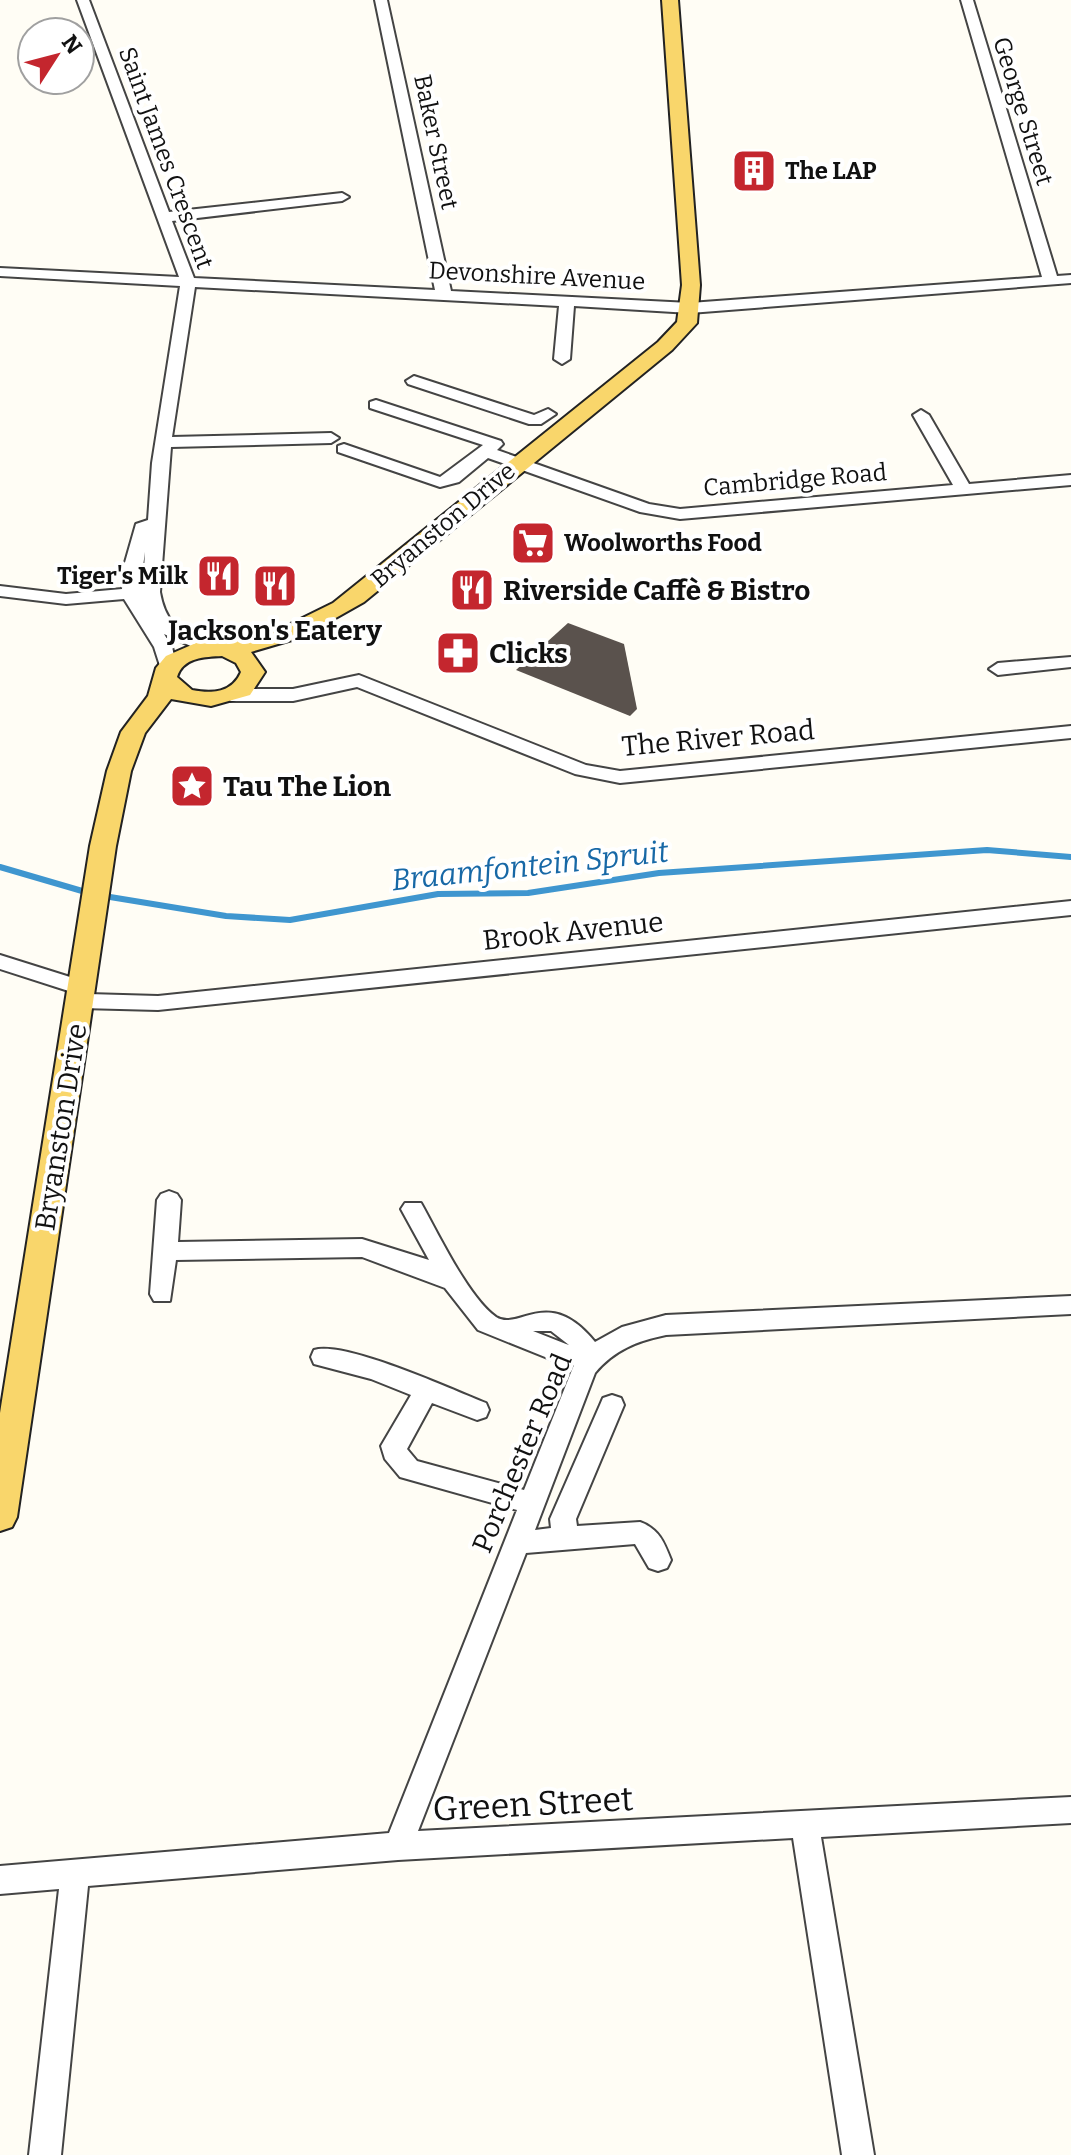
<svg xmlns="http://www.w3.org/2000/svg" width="1071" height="2155" font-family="Bitter,serif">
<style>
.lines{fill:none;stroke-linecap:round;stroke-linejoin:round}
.stream{stroke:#3f96cf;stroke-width:6}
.building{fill:#5a524d}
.minor-casing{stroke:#444;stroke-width:4}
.major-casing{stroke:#222;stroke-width:4}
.minor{fill:#fff;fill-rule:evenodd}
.major{fill:#f9d66b;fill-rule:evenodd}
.labels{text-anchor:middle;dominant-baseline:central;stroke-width:8;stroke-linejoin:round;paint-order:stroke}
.far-street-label{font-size:24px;fill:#111;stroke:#fff}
.far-poi-label{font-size:24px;font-weight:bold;fill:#111;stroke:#fff;text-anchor:start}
.poi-label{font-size:28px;font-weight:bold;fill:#111;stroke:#fff;text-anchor:start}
.street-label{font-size:28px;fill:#111;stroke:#fff}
.water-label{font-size:30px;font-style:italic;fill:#1768a6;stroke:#fff}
.near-street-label{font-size:34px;fill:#111;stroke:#fff}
</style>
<rect width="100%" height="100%" fill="#fffdf5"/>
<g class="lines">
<!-- stream -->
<g class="stream">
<path d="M0 867 89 893"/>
<path d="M104 896 226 916 290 920 438 894 528 893 659 873 987 850 1071 857"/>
</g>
</g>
<!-- building -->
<g class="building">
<path d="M763 157 770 185H744L739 158Z"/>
<path d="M568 623 624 644 637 709 630 716 516 670Z"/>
</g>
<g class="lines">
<!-- minor casing -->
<g class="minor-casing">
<g id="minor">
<path d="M77 0H89L169 212 342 193 349 197 342 201 172 221 194 278 435 290 375 0H387L451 291 690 303 1042 277 961 0H973L1057 276 1071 275V283L690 313 574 306 570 359 562 364 554 359 559 306 195 287 172 437 331 433 339 438 331 443 171 447 160 592C169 641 194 624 219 648L210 653 204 652 164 634 172 647 177 668 174 672H162L154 647 124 599 66 604 0 596V586L66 594 122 589 124 566 136 524 148 520 152 463 180 286 0 276V268L179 277ZM145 552 143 587H140Z"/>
<path d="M414 376 534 415 548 409 556 414 541 424H529L408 384 406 381Z"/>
<path d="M376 400 501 441 503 444 497 450 649 504 680 509 953 485 913 415 921 410 929 415 969 484 1071 475V485L680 519 640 512 488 458 459 482 440 487 338 452V446L344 444 440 477 483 445 370 408V402Z"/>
<path d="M1071 657V667L998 675 989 669 998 663Z"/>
<path d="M359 675 586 765 620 771 1071 726V738L620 783 575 774 357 687 293 701H231L222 695 231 689H293Z"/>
<path d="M1071 901V915L158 1010 81 1008 70 1001 78 994 0 969V955L89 983 93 988 88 994 158 996Z"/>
<path d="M169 1191 177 1194 181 1200 178 1242 362 1239 429 1260 401 1209 405 1203H421C438 1233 468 1297 496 1317 519 1332 548 1284 595 1342L622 1327 666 1315 1071 1296V1314L666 1335C637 1341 614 1350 595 1373L535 1530 551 1528 550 1519 600 1405 603 1398 612 1395 621 1398 624 1405 576 1519 577 1526 640 1522C659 1529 664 1542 671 1560L667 1568 658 1571 649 1568 635 1544 526 1553 418 1831 1071 1797V1823L821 1837 874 2155H842L793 1838 398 1860 88 1886 61 2155H29L59 1889 0 1894V1866L389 1833 517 1510 400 1477 385 1459 381 1446 411 1395 371 1379 314 1364 311 1357 314 1350C344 1340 453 1390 486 1403L489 1410 486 1417 477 1420 432 1403 407 1449 417 1461 524 1490 574 1365 555 1361 478 1330 445 1288 362 1257 176 1260 170 1301H154L150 1294 157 1200 161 1194ZM533 1331H551L569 1345 566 1344Z"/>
</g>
</g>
<!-- major casing -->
<g class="major-casing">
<path id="major" d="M662 0H678L700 285 697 323 672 350 364 602 302 637 251 652 265 672 250 695 211 706 171 699 145 733 131 771 116 846 17 1517 12 1527 0 1531V1413L90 846 107 771 121 732 148 696 156 668 166 656 196 643 244 640 270 634 333 603 658 342 677 322 682 285ZM222 656 236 663 241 672C232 693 212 694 192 690L177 677C183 657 205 657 222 656Z"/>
</g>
<!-- minor -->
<use href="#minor" class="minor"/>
<!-- major -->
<use href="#major" class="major"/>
</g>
<!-- icons -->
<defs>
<g id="building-square" transform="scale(2.3)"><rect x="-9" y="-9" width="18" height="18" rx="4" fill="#c4262e" stroke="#fff"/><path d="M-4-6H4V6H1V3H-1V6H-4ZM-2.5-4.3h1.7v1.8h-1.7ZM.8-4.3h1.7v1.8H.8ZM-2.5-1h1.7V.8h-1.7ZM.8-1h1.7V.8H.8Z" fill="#fff"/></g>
<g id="supermarket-square" transform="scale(2.3)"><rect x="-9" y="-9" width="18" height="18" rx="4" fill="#c4262e" stroke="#fff"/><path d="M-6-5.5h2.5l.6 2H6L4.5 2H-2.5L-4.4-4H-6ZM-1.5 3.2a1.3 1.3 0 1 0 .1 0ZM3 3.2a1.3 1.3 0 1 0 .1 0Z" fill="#fff"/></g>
<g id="restaurant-square" transform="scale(2.3)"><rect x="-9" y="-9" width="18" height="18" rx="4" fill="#c4262e" stroke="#fff"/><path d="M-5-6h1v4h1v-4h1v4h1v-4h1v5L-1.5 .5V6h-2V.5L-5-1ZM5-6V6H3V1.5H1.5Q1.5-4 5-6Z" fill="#fff"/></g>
<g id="pharmacy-square" transform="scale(2.3)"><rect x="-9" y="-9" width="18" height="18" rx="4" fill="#c4262e" stroke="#fff"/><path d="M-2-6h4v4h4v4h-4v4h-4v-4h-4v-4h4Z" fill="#fff"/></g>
<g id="sight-square" transform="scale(2.3)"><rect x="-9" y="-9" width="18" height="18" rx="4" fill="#c4262e" stroke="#fff"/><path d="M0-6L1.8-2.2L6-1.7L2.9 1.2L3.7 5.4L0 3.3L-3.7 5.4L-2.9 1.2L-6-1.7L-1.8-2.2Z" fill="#fff"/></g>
</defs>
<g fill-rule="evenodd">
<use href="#building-square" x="754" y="171"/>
<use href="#supermarket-square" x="533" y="543"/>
<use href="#restaurant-square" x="219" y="576"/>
<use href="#restaurant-square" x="275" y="586"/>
<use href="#restaurant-square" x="472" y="590"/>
<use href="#pharmacy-square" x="458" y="653"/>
<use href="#sight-square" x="192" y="786"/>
</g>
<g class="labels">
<!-- far-street labels -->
<g class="far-street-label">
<text transform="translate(1023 111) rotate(73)">George Street</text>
<text transform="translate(436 142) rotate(78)">Baker Street</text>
<text transform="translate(166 158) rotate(70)">Saint James Crescent</text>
<text transform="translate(537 276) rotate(3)">Devonshire Avenue</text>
<text transform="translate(795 480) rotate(-5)">Cambridge Road</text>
<text transform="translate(443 525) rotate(-40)">Bryanston Drive</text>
</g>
<!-- far-poi labels -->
<g class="far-poi-label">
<text x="785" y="171">The LAP</text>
<text x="564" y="543">Woolworths Food</text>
<text x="188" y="576" text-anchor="end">Tiger's Milk</text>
</g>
<!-- poi labels -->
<g class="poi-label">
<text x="503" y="590">Riverside Caffè &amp; Bistro</text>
<text x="275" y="630" text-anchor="middle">Jackson's Eatery</text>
<text x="489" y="653">Clicks</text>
<text x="223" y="786">Tau The Lion</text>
</g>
<!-- street labels -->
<g class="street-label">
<text transform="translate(718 738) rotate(-5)">The River Road</text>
<text transform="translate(573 931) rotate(-6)">Brook Avenue</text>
<text transform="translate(61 1127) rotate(-81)">Bryanston Drive</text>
<text transform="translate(522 1453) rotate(-67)">Porchester Road</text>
</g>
<!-- water labels -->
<g class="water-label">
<text transform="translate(530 866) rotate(-6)">Braamfontein Spruit</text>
</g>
<!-- near-street labels -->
<g class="near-street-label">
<text transform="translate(533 1804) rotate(-3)">Green Street</text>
</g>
</g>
<!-- north arrow -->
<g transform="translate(56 56) rotate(54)"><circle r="38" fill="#ffffff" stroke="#a0a0a0" stroke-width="2"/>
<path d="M0-6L14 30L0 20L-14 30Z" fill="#c4262e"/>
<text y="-12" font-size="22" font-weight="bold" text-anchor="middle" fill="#111111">N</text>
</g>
</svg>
